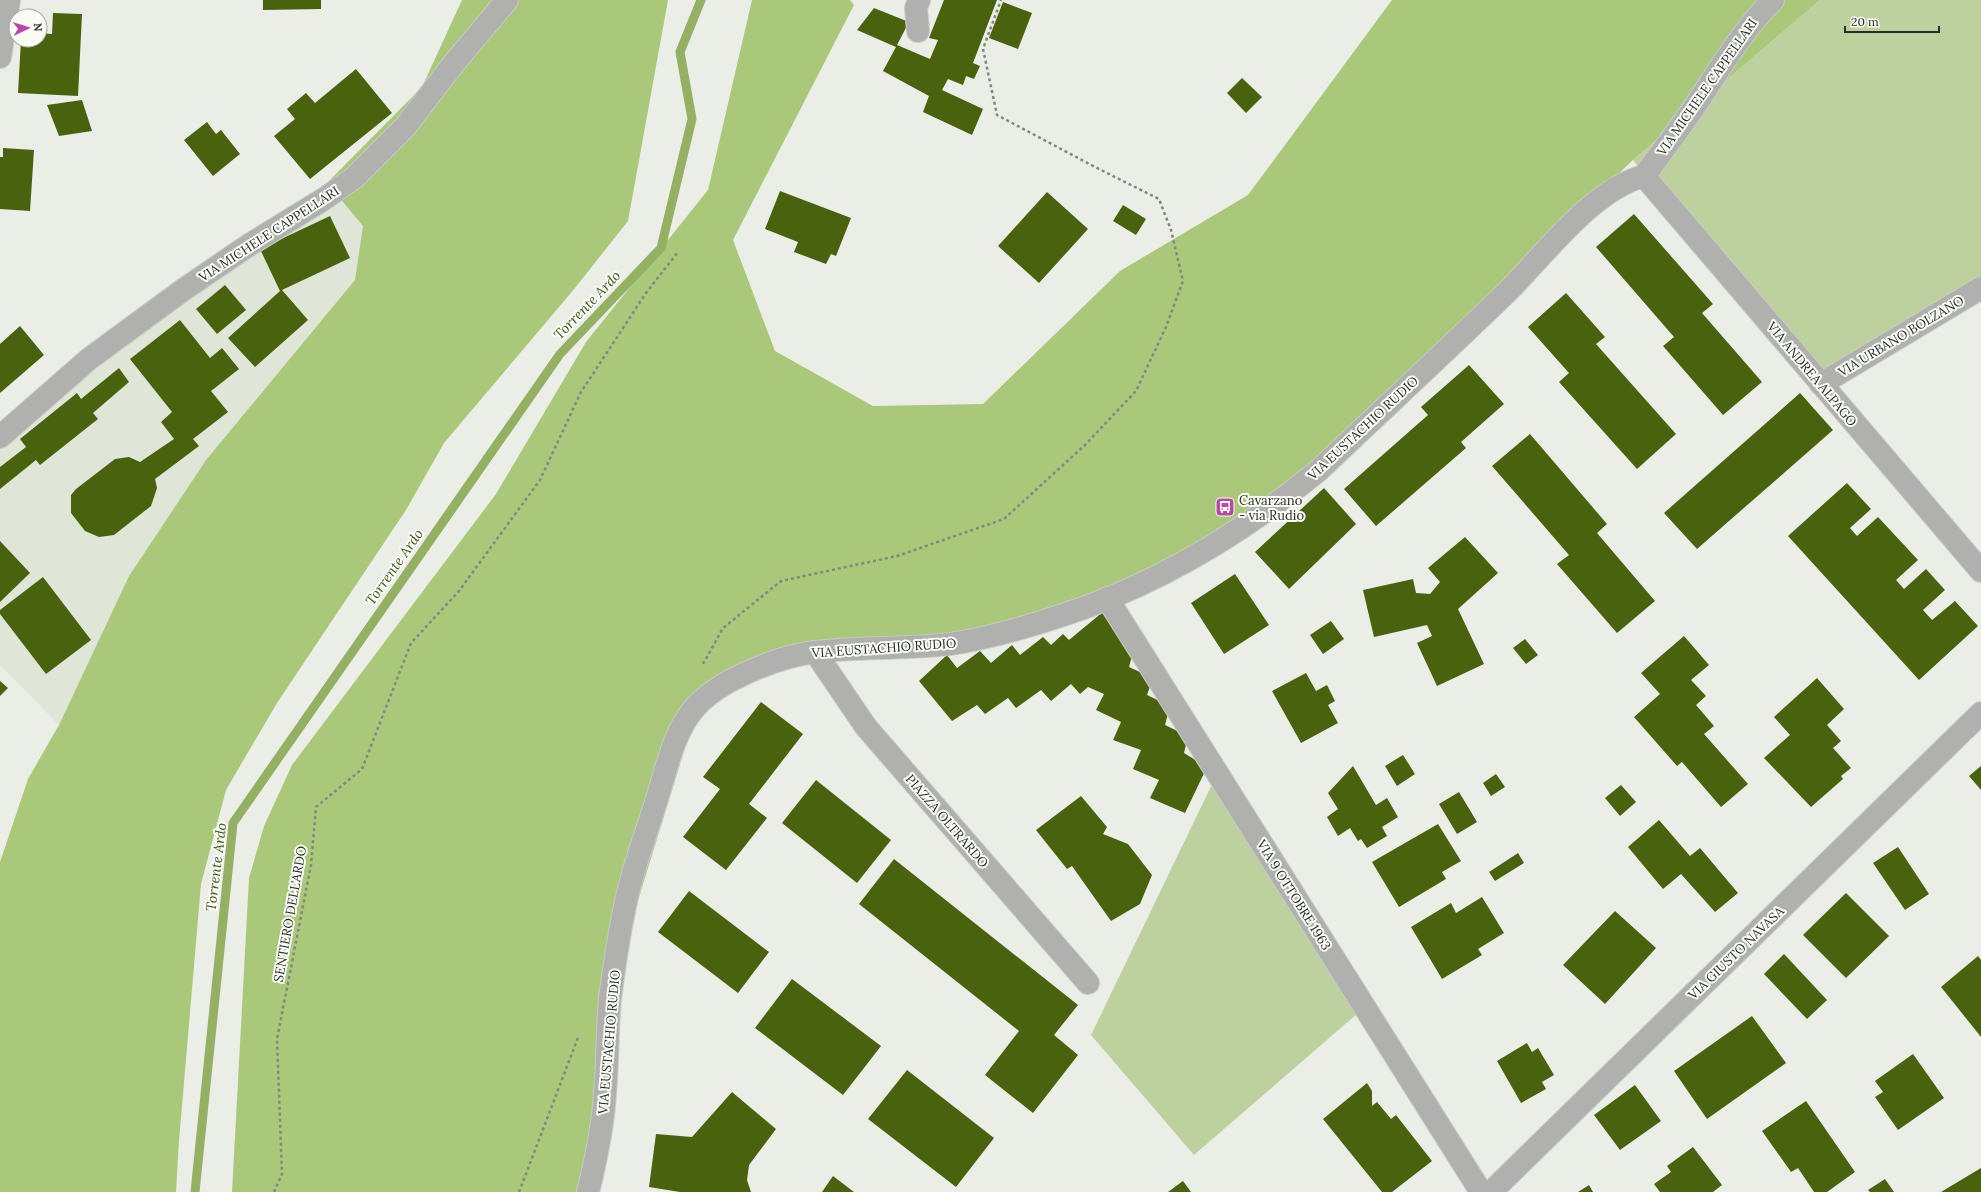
<svg xmlns="http://www.w3.org/2000/svg" width="1981" height="1192" font-family="Lora,serif">
<style>
.built{fill:#dfe5d7}
.green{fill:#bdd19f}
.forest{fill:#aac879}
.lines{fill:none;stroke-linecap:round;stroke-linejoin:round}
.stream{stroke:#94b163;stroke-width:9}
.building{fill:#49620d}
.minor-casing{stroke:#c8cbc5;stroke-width:24}
.tertiary-casing{stroke:#c8cbc5;stroke-width:24}
.path{stroke:#848682;stroke-width:2.5;stroke-dasharray:3 3;stroke-linecap:butt}
.minor{stroke:#b0b1ae;stroke-width:22}
.tertiary{stroke:#b0b1ae;stroke-width:22}
.labels{text-anchor:middle;dominant-baseline:central;stroke-width:4;stroke-linejoin:round;paint-order:stroke}
.street-label{font-size:13px;fill:#2b2c2a;stroke:#f8fcf4}
.poi-label{font-size:13px;fill:#2b2c2a;stroke:#f8fcf4;text-anchor:start}
.water-label{font-size:14px;font-style:italic;fill:#43561e;stroke:#f8fcf4}
</style>
<rect width="100%" height="100%" fill="#ebeee7"/>
<!-- built -->
<path class="built" d="M327 183 363 226 355 280 206 460 129 576 59 725 0 665V421L209 257Z"/>
<!-- green -->
<g class="green">
<path d="M1820 0H1981V297L1818 393 1776 346 1633 160Z"/>
<path d="M1216 776 1358 1013 1194 1155 1091 1035Z"/>
</g>
<!-- forest -->
<g class="forest">
<path d="M462 0H668L628 221 575 288 444 443 406 510 277 703 226 790 201 884 179 1141 176 1192H0V862L28 779 59 725 129 576 206 460 355 280 363 226 327 183 422 87Z"/>
<path d="M752 0H850L854 5 733 240 775 351 873 406 983 404 1120 271 1248 195 1392 0H1820L1633 160 1313 464 1210 538 1105 589 1014 625 738 668 694 719 623 949 581 1192H232L249 878 264 826 292 765 496 494 586 342 708 190Z"/>
</g>
<g class="lines">
<!-- stream -->
<path class="stream" d="M195 1192 233 823 560 354 661 248 692 119 680 52 701 0"/>
</g>
<!-- building -->
<g class="building">
<path d="M263 0H321V9L263 10Z"/>
<path d="M944 0H997L973 63 980 66 974 79 966 76 963 85 948 79 942 90 983 109 972 135 923 112 929 96 883 71 896 47 857 30 874 8 909 22 897 45 930 59 938 40 929 38Z"/>
<path d="M1003 2 1032 13 1018 49 989 38Z"/>
<path d="M53 13 82 14 78 96 18 93 21 40H40V33L52 34Z"/>
<path d="M356 69 392 113 310 179 274 136 295 119 287 109 306 93 315 103Z"/>
<path d="M1242 78 1262 97 1246 113 1227 93Z"/>
<path d="M82 100 92 131 59 136 47 105Z"/>
<path d="M207 122 216 134 221 130 240 154 213 176 184 140Z"/>
<path d="M3 148 34 150 30 211 0 209V157H3Z"/>
<path d="M780 191 851 218 836 256 831 254 826 264 794 252 798 242 765 229Z"/>
<path d="M1047 192 1088 229 1039 283 998 246Z"/>
<path d="M1123 205 1146 219 1136 235 1113 221Z"/>
<path d="M1634 214 1713 304 1702 313 1762 382 1723 415 1663 346 1674 337 1596 247Z"/>
<path d="M330 216 350 258 282 290 308 320 255 367 228 338 280 291 260 249Z"/>
<path d="M225 285 246 310 217 334 196 309Z"/>
<path d="M1566 293 1605 337 1596 344 1676 434 1637 469 1559 382 1569 373 1528 327Z"/>
<path d="M180 320 210 358 222 348 239 369 211 391 228 412 193 439 199 446 155 479 157 488 151 506 114 535 99 537 85 531 71 513V495L76 489 115 459 129 457 140 462 174 439 161 422 172 412 130 359Z"/>
<path d="M20 326 44 355 0 393V344Z"/>
<path d="M1469 365 1504 404 1461 442 1466 448 1376 526 1344 489 1428 415 1421 407Z"/>
<path d="M119 368 129 382 93 413 98 419 40 465 36 460 0 489V467L26 447 20 439 77 393 81 399Z"/>
<path d="M1800 393 1833 430 1697 549 1664 513Z"/>
<path d="M1530 434 1607 524 1597 533 1655 601 1617 633 1557 564 1569 555 1492 466Z"/>
<path d="M1847 483 1871 509 1850 528 1857 536 1878 517 1918 560 1896 580 1904 589 1926 569 1945 590 1923 610 1932 620 1955 601 1978 626 1919 680 1788 536Z"/>
<path d="M1324 488 1356 524 1289 589 1255 552Z"/>
<path d="M1465 537 1498 573 1458 609 1484 664 1437 686 1417 643 1432 636 1427 625 1374 637 1363 590 1413 579 1416 593 1430 594 1440 582 1428 568Z"/>
<path d="M0 541 30 573 0 602Z"/>
<path d="M1235 574 1269 625 1224 654 1191 603Z"/>
<path d="M43 577 91 640 46 674 0 614V610Z"/>
<path d="M1104 611 1122 643 1134 649 1129 667 1153 678 1147 695 1170 706 1165 725 1188 736 1184 753 1207 767 1185 813 1150 798 1159 780 1133 769 1141 750 1113 740 1121 722 1096 710 1104 694 1088 687 1080 694 1071 684 1051 701 1041 690 1016 708 1008 698 985 714 977 705 952 721 919 681 947 655 957 668 980 651 991 663 1012 645 1020 655 1043 637 1051 645 1063 634 1069 640Z"/>
<path d="M1331 621 1344 639 1323 654 1310 635Z"/>
<path d="M1684 636 1709 665 1691 680 1706 696 1696 705 1714 726 1704 734 1748 784 1721 807 1682 762 1677 766 1634 717 1660 694 1641 673Z"/>
<path d="M1525 639 1538 655 1526 664 1513 648Z"/>
<path d="M1306 673 1316 691 1327 685 1335 701 1328 705 1338 723 1301 743 1272 691Z"/>
<path d="M1817 678 1844 709 1827 725 1841 741 1833 748 1851 768 1841 776 1843 779 1811 807 1764 758 1790 735 1774 717Z"/>
<path d="M0 681 8 688 0 696Z"/>
<path d="M761 702 803 734 749 804 767 818 726 870 683 837 720 789 703 777Z"/>
<path d="M1403 755 1415 774 1397 786 1385 766Z"/>
<path d="M1353 766 1376 805 1387 798 1398 817 1382 827 1387 836 1367 848 1361 839 1358 841 1350 828 1338 836 1327 817 1338 809 1328 793Z"/>
<path d="M1981 766V790L1969 776Z"/>
<path d="M1496 774 1505 787 1491 796 1483 783Z"/>
<path d="M816 780 891 840 857 883 782 823Z"/>
<path d="M1621 785 1636 802 1620 816 1605 798Z"/>
<path d="M1459 792 1477 822 1457 834 1439 804Z"/>
<path d="M1081 796 1107 827 1103 834 1128 844 1152 875 1140 904 1111 921 1072 866 1067 869 1036 830Z"/>
<path d="M1659 820 1690 856 1700 848 1738 893 1715 912 1681 874 1663 889 1628 847Z"/>
<path d="M1438 824 1461 861 1442 872 1446 879 1399 907 1372 862Z"/>
<path d="M1898 847 1929 894 1905 910 1873 863Z"/>
<path d="M1518 853 1524 863 1495 881 1489 872Z"/>
<path d="M894 859 1078 1005 1054 1035 1078 1055 1033 1113 985 1075 1019 1031 859 904Z"/>
<path d="M689 891 769 952 738 993 658 932Z"/>
<path d="M1846 893 1889 936 1846 978 1803 935Z"/>
<path d="M1482 897 1504 933 1478 949 1482 955 1442 979 1411 927 1451 903 1456 913Z"/>
<path d="M1615 911 1656 948 1605 1004 1563 965Z"/>
<path d="M1784 954 1827 1000 1807 1019 1764 974Z"/>
<path d="M1978 956 1981 960V1037L1941 987Z"/>
<path d="M792 979 881 1046 843 1095 755 1028Z"/>
<path d="M1752 1016 1786 1063 1707 1119 1674 1071Z"/>
<path d="M1527 1043 1532 1052 1538 1048 1554 1075 1542 1082 1546 1089 1521 1103 1497 1061Z"/>
<path d="M1913 1054 1944 1098 1898 1130 1875 1097 1883 1092 1875 1081Z"/>
<path d="M907 1070 994 1138 956 1187 868 1119Z"/>
<path d="M1367 1083 1372 1091V1106L1377 1102 1391 1119 1396 1115 1432 1161 1392 1192H1382L1323 1119Z"/>
<path d="M1635 1085 1661 1121 1620 1150 1594 1115Z"/>
<path d="M732 1092 776 1129 749 1165 747 1180 751 1192H680L649 1187 656 1134 692 1137Z"/>
<path d="M1806 1101 1855 1172 1827 1192H1814L1798 1168 1791 1172 1762 1131Z"/>
<path d="M1693 1147 1722 1185 1713 1192H1660L1654 1184 1671 1172 1667 1166Z"/>
<path d="M1981 1168V1192H1941Z"/>
<path d="M833 1176 854 1192H822Z"/>
<path d="M1885 1179 1894 1192H1870L1868 1190Z"/>
<path d="M1183 1181 1191 1192H1168Z"/>
<path d="M1589 1185 1593 1192H1578Z"/>
</g>
<g class="lines">
<!-- minor casing -->
<g class="minor-casing">
<g id="minor">
<path d="M918 31 916 8 919 0"/>
<path d="M0 57 9 0"/>
<path d="M1644 176C1661 153 1679 130 1695 106 1720 69 1741 32 1773 0"/>
<path d="M0 437 89 359 183 290 249 245 324 199 354 178 405 127 451 67 507 0"/>
<path d="M1107 598 1481 1192"/>
<path d="M815 652 866 727 1088 983"/>
<path d="M1491 1192 1981 713"/>
</g>
</g>
<!-- tertiary casing -->
<g class="tertiary-casing">
<g id="tertiary">
<path d="M1821 384 1981 288"/>
<path d="M588 1192C596 1160 603 1126 605 1093 608 1061 607 1029 610 998 616 955 622 911 634 870 641 847 649 824 656 802 665 774 671 743 687 718 700 698 720 685 742 675 765 664 790 655 815 652 862 646 910 650 957 643 992 637 1027 627 1060 616 1154 586 1242 533 1318 471 1380 412 1443 354 1505 294 1544 256 1591 190 1644 176L1981 571"/>
</g>
</g>
<!-- path -->
<g class="path">
<path d="M703 664 723 628 781 581 897 556 1004 519 1085 445 1136 391 1166 327 1183 281 1171 230 1159 199 1095 167 997 115 983 49 1001 0"/>
<path d="M274 1192 282 1174 277 1039 311 865 316 807 362 769 411 643 459 591 540 480 581 392 646 293 678 252"/>
<path d="M519 1192 579 1035"/>
</g>
<!-- minor -->
<use href="#minor" class="minor"/>
<!-- tertiary -->
<use href="#tertiary" class="tertiary"/>
</g>
<!-- icons -->
<defs>
<g id="bus-square" transform="scale(1)"><rect x="-9" y="-9" width="18" height="18" rx="4" fill="#ba49a5" stroke="#f8fcf4"/><path d="M-5-6H5V4H4V6H2V4H-2V6H-4V4H-5ZM-3.5-4V0h7V-4ZM-3.5 1.2v1.5H-2V1.2ZM2 1.2v1.5H3.5V1.2Z" fill="#fff"/></g>
</defs>
<g fill-rule="evenodd">
<use href="#bus-square" x="1225" y="507"/>
</g>
<g class="labels">
<!-- street labels -->
<g class="street-label">
<text transform="translate(1707 87) rotate(-55)">VIA MICHELE CAPPELLARI</text>
<text transform="translate(269 234) rotate(-33)">VIA MICHELE CAPPELLARI</text>
<text transform="translate(1901 336) rotate(-31)">VIA URBANO BOLZANO</text>
<text transform="translate(1812 374) rotate(50)">VIA ANDREA ALPAGO</text>
<text transform="translate(1363 428) rotate(-43)">VIA EUSTACHIO RUDIO</text>
<text transform="translate(884 648) rotate(-4)">VIA EUSTACHIO RUDIO</text>
<text transform="translate(947 821) rotate(49)">PIAZZA OLTRARDO</text>
<text transform="translate(1294 895) rotate(58)">VIA 9 OTTOBRE 1963</text>
<text transform="translate(290 914) rotate(-80)">SENTIERO DELL'ARDO</text>
<text transform="translate(1736 953) rotate(-44)">VIA GIUSTO NAVASA</text>
<text transform="translate(609 1042) rotate(-85)">VIA EUSTACHIO RUDIO</text>
</g>
<!-- poi labels -->
<g class="poi-label">
<text x="1239" y="500">Cavarzano<tspan x="1239" dy="15">- via Rudio</tspan></text>
</g>
<!-- water labels -->
<g class="water-label">
<text transform="translate(587 305) rotate(-46)">Torrente Ardo</text>
<text transform="translate(394 567) rotate(-55)">Torrente Ardo</text>
<text transform="translate(216 867) rotate(-83)">Torrente Ardo</text>
</g>
</g>
<!-- north arrow -->
<g transform="translate(28 28) rotate(86)"><circle r="19" fill="#f8fcf4" stroke="#a6a9a3"/>
<path d="M0-3L7 15L0 10L-7 15Z" fill="#ba49a5"/>
<text y="-6" font-size="11" font-weight="bold" text-anchor="middle" fill="#2b2c2a">N</text>
</g>
<!-- scale -->
<path d="M1845 26v6h94v-6" fill="none" stroke="#2b2c2a" stroke-width="2"/>
<text x="1851" y="26" font-size="12" fill="#2b2c2a" stroke="#f8fcf4" stroke-width="3" paint-order="stroke">20 m</text>
</svg>
